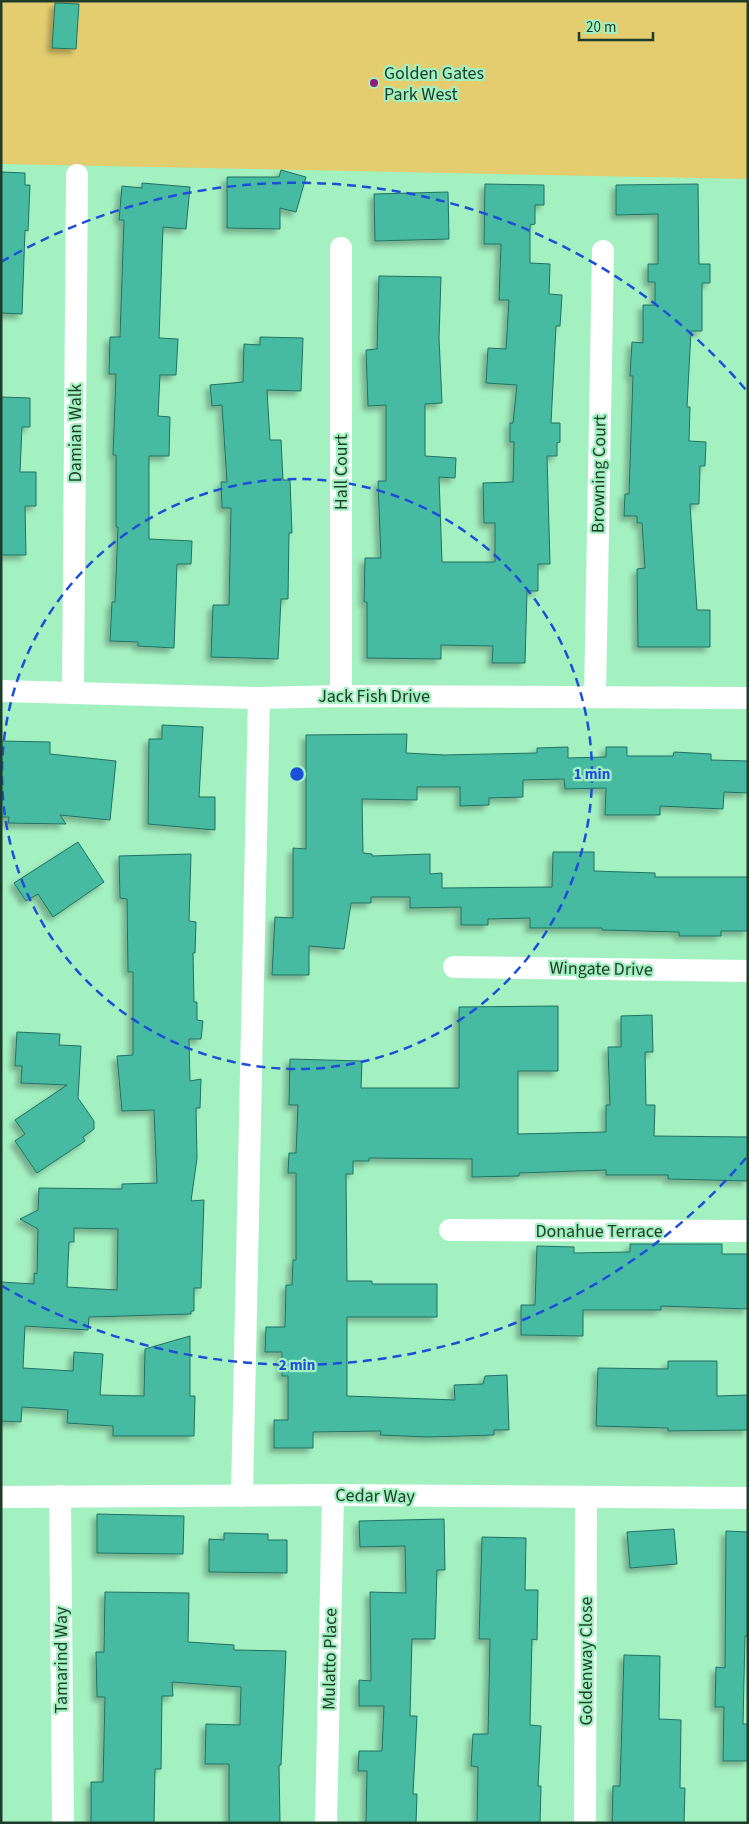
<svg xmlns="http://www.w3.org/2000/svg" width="749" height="1824" font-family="'Source Sans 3',sans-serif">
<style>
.pitch{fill:#e3cd6f}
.building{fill:#47bba2;stroke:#207161;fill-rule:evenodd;filter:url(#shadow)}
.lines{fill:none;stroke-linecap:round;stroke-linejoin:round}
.minor{stroke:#fff;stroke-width:22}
.ring{fill:none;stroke:#1d4ed8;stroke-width:2.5;stroke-dasharray:9 6}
.poi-dot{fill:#8f1b7b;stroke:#a3f0c0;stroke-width:2}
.labels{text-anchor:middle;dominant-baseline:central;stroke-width:4.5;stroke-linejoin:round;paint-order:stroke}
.poi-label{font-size:18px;fill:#1d3c2a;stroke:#a3f0c0;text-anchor:start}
.street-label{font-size:18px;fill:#1d3c2a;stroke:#a3f0c0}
.centre{fill:#1d4ed8;stroke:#a3f0c0;stroke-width:2.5}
.ring-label{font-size:15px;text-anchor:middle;font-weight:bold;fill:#1d4ed8;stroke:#a3f0c0;stroke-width:4.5;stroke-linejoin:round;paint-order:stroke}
</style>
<defs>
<filter id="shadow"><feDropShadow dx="-4.5" dy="4.5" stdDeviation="2.5" flood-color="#0004"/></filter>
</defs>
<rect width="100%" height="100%" fill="#a3f0c0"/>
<!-- pitch -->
<path class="pitch" d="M1 1H748V179L1 164Z"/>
<!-- building -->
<g class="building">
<path d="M55 3 79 4 76 49 52 48Z"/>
<path d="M281 170 306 177 296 212 280 208V229L227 228V177H279Z"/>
<path d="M1 172 25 173V185H30L28 231 25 230 22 314 1 313Z"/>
<path d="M142 183 190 187 186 229 163 227 159 338 178 339 176 375H160L158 416 170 417 169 456H149V539L192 541 191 564H177L174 648 138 646V642L110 641 112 602H115L118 527H116V455H113L116 374H109L110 337H120L124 220H119L122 186 142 188Z"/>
<path d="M485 184 544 185V205H535V224L530 225V263L550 264 549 294 562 295 560 326H556L551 423H560V442L557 443V456H547L550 564H538V591H527L525 663H492L493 646 441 645V659L367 658V602H364L365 558H381L378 481H386V405L368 406 366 350 377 349 379 276 441 277 439 338 442 403 425 404V456L456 458 455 478 439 477 442 562H495V523H484L483 483 513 482 514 442H510V423H513L517 385 486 383 488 348 506 349 509 300H499L501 244H484Z"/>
<path d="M698 184 699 264H710V283H702V331H691L687 407H690L689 441 706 442 705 466H700L699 504H690L697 610H710V647H638L637 569 645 568 642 523H637V516H624L625 494H629L633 376H630L632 342 643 343V305H655V282H648V264H658V214L616 215V185Z"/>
<path d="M448 192 449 239 375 241 374 194Z"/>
<path d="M260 337 303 338 301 391 267 390 270 440H281L283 480H290L292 533H289L288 599H281L278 659 211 657 213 605H229L231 508H222L221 482H227L222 405 212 406 210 385 243 382 244 344 260 345Z"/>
<path d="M1 397 30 398V427H22L20 472H36V506H25L26 555H1Z"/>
<path d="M162 725 203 727 199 797H215V830L148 824 149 739H162Z"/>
<path d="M407 734 406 753 444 755 537 753V748L568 747V758L606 757V747H627V756H673L674 752 711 754V760L748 761V793L724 792 723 809 660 806V815H605L606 788 565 789 564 779 523 780V797L489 798V805L460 806V787H417V800L362 799 363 853 372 854V856L430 854V874L442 873V888L552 887 553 852H594V871L655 873V877H748V931H721V936H679V932L602 930V928H530V918L488 919V925H461V907L410 908V897H371V903H351L344 949 309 946V975H272L275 917 293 918V848L306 849V735Z"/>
<path d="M1 741 50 742V754L116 761 110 820 60 815 66 824 8 823 9 817H1Z"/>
<path d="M78 842 104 882 53 917 38 894 26 901 14 883Z"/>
<path d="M191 854 189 921 196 922 195 953H193L194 1002H197V1020L203 1021 201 1039H189L190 1081 201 1079 200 1108H196L197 1158 191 1201 204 1200 201 1288H194V1311H191V1314L89 1317 88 1330 25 1326 23 1368 73 1371 74 1352 103 1354 100 1395 144 1396 145 1349 190 1336V1396H195L194 1436H113V1426L67 1423 68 1410 22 1407 21 1422 1 1421V1282L34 1284V1273L37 1274 38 1229 20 1219 38 1210 39 1188 122 1189V1184L157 1183 154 1110 122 1111 117 1056 133 1055V972H128L127 899 120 898 119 856ZM74 1228 118 1229 117 1290 67 1287 69 1242H74Z"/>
<path d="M558 1006V1071H518V1134L606 1132V1105H610L608 1047H621V1016L652 1015 653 1052H645L646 1105H655L654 1136 748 1137V1181L668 1179V1175H606V1170L519 1173V1176L472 1177V1159L369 1158V1161H353V1174H346L347 1281H372V1284H437V1317H347V1396L455 1400 454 1385 483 1384 485 1376 507 1375 509 1430H494V1435L428 1437 380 1435 381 1431 313 1432V1448H274V1420H288V1376H282V1352H265L266 1327H285L286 1285H292L293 1260H296V1173H288L289 1153H296L298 1105H289L290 1059 362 1061 361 1088H459V1007Z"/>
<path d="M17 1032 60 1034 59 1045 81 1046 78 1098 94 1121V1129L83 1137 85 1141 37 1173 15 1141 25 1134 15 1120 67 1085 21 1083 22 1066H15Z"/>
<path d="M630 1244H722V1254H748V1309L661 1306V1310H583V1336L521 1335V1305H535L537 1246 574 1247V1253L630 1252Z"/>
<path d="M668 1361H717V1396L748 1395V1430L668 1431V1428L596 1426 598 1368 668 1369Z"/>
<path d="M97 1514 184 1516 183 1554 97 1553Z"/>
<path d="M444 1519 445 1570H437L435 1639H412L410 1716H417L413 1794H417L416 1823H366L367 1771H358L359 1751H382L384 1706H359V1680L371 1681 370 1592 406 1593 405 1546 360 1547 359 1521Z"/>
<path d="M674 1529 677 1564 630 1568 627 1532Z"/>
<path d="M726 1531 748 1532V1636H745L743 1724H748V1761H723L724 1707H715L716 1667 725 1668Z"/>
<path d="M224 1533 268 1534V1540H287V1573L209 1572V1539L224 1540Z"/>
<path d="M482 1537 526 1538 525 1590H538L537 1640 532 1639 530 1725 541 1726 538 1786H541L540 1823H477L478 1767 471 1766 473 1734H488L490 1639H479Z"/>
<path d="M105 1592 189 1593 188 1642 234 1645V1650L286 1651 281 1765H279L280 1823H229V1764H205L206 1724 240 1725 241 1687 172 1682 173 1696H162L161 1769H155L154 1823H91V1782H103L105 1697H97L96 1652H104Z"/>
<path d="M624 1655 660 1656 659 1719 681 1720 680 1788H685L684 1823H612L613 1786H620Z"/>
</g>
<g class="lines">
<!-- minor -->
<g class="minor">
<path d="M1 691 259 698 341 696 748 698"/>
<path d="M73 691 77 175"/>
<path d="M341 696V248"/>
<path d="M595 697 603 251"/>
<path d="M454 967 748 971"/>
<path d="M450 1230 748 1231"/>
<path d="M60 1496 63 1823"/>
<path d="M242 1496 259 698"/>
<path d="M1 1497 333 1495 748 1498"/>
<path d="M326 1823 333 1495"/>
<path d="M585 1823 586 1498"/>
</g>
</g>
<!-- distance rings -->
<g class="ring">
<circle cx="297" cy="774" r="295"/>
<path d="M746 1158A591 591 0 0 1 2 1286M1 262A591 591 0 0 1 746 390"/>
</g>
<!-- markers -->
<circle class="poi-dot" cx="374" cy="83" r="5"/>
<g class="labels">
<!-- poi labels -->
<g class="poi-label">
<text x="384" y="73">Golden Gates<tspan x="384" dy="21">Park West</tspan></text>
</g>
<!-- street labels -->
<g class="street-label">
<text transform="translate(75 433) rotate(-90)">Damian Walk</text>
<text transform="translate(341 472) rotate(-90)">Hall Court</text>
<text transform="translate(599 474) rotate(-89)">Browning Court</text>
<text x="374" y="696">Jack Fish Drive</text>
<text transform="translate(601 969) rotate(1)">Wingate Drive</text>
<text x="599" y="1231">Donahue Terrace</text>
<text transform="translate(375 1496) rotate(1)">Cedar Way</text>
<text transform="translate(330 1659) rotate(-89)">Mulatto Place</text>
<text transform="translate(61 1660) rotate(-90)">Tamarind Way</text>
<text transform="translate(586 1661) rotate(-90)">Goldenway Close</text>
</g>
</g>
<circle cx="297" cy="774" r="8" class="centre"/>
<g class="ring-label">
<text x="592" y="779">1 min</text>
<text x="297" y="1370">2 min</text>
</g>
<!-- border -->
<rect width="749" height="1824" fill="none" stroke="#1d3c2a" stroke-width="5"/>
<!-- scale -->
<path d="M579 32v8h74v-8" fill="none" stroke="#1d3c2a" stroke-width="2.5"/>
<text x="586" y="32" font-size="15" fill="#1d3c2a" stroke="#a3f0c0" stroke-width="4" paint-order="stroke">20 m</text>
</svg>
